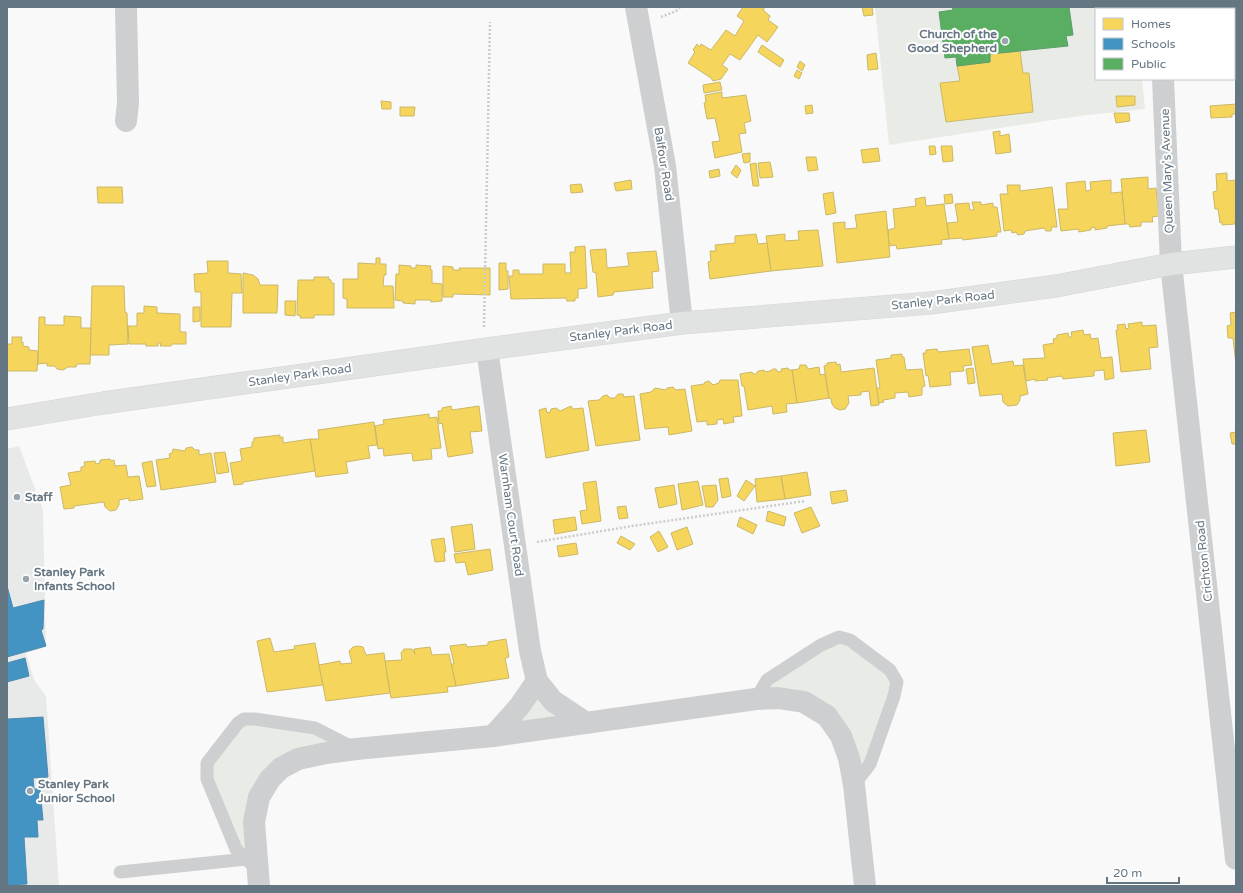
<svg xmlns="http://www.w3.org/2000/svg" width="1243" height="893" font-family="'Varela Round',sans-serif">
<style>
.built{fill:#e8e9e9}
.green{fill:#e8ebe6}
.homes{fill:#f6d55c;stroke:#cab868}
.schools{fill:#4393c3;stroke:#4d8ab0}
.public{fill:#5aae61;stroke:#5d9d6b}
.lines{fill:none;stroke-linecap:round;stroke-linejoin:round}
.secondary-casing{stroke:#d5d6d7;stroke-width:23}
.path{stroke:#cbcccd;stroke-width:2.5;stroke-dasharray:2 2;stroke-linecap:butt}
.lane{stroke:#cecfd0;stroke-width:13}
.street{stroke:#cecfd0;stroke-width:22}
.secondary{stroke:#e1e2e2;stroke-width:22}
.poi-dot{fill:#99a4ac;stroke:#fff;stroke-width:1.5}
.labels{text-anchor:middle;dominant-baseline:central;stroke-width:4;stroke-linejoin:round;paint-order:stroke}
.poi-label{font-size:12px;font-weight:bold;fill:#657683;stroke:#fff;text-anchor:start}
.street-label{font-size:12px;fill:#657683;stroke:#fff}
</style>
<rect width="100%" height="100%" fill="#f9f9f9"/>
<!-- built -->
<path class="built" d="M19 446 43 510 46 647 26 653 34 680 46 696 59 886H7V449Z"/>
<!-- green -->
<g class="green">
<path d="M875 7H1135V9H1096V79H1142L1145 109 1079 116 889 145Z"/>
<path d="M840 641 848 644 886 672 892 683 867 763 855 775 832 715 761 695 770 682Z"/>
<path d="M537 689 573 720 505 731Z"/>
<path d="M245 721 315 732 340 746 273 767 252 859 239 844 209 779V763Z"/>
</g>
<!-- homes -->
<g class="homes">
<path d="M743 7H765L763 10 770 16 768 20 778 27 767 42 758 35 740 60 730 54 722 65 728 69 721 79 713 81 711 78 688 63 695 52 693 50 697 44 700 47 701 44 711 50 726 30 735 36 744 21 737 16Z"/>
<path d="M862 7H872L873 15 864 16Z"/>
<path d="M762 45 784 60 780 67 758 52Z"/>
<path d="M1020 51 1023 73H1029L1033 112 946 122 940 83 960 81 957 66 990 62V54Z"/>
<path d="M876 53 878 69 868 70 867 55Z"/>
<path d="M800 61 805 65 802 71 797 67Z"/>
<path d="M797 70 802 73 799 79 794 76Z"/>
<path d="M720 82 722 90 704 93 703 85Z"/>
<path d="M722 92V98L746 95 751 121 744 123 746 133 739 134 742 152 715 158 712 142 720 141 715 118 707 119 704 103 706 102 705 95Z"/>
<path d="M1116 96H1135V105L1117 107Z"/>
<path d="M381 101 391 102V109H382Z"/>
<path d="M1236 104V114H1232V117L1211 118 1210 106Z"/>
<path d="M812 105 813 113 806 114 805 106Z"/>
<path d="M400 107H415L414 116H400Z"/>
<path d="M1114 113H1129L1130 121 1116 123Z"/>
<path d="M1000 131V136L1009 134 1011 152 996 154 993 132Z"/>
<path d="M929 146H935L936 154 930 155Z"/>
<path d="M941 146H952L953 161 943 162Z"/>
<path d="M878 148 880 161 863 163 861 150Z"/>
<path d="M750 153V162L744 163 742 154Z"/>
<path d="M806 157H816L818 170 808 171Z"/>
<path d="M770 162 773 177 760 178 758 163Z"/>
<path d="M756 163 759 186H753L750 164Z"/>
<path d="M736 165 741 170 737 178 731 173Z"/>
<path d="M719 169 720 176 710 178 709 171Z"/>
<path d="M1227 173V181L1236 180V221H1235V224L1222 225V222L1220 223 1218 209H1215L1213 192 1217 191 1216 174Z"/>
<path d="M1148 177V189L1156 188 1159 216 1152 217 1153 222H1141V226L1130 227 1129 224H1125L1121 179Z"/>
<path d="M631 180 632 189 616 191 614 183Z"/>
<path d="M1111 180V193L1122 192 1125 224 1107 226V228L1095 230V227L1091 228V230L1079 232 1078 229 1061 231 1058 209H1068L1066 183 1085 181 1086 191 1091 190 1090 182Z"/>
<path d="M581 184 583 192 571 193 570 185Z"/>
<path d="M1007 185H1020V191L1052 187 1057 227H1052L1051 231H1046L1044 228 1025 231 1024 234 1018 235 1016 232 1012 233 1011 230 1004 231 1000 194H1008Z"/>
<path d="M97 187H122L123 203H98Z"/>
<path d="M833 192 836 213 826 215 823 194Z"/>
<path d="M952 194 953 203 945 204 944 195Z"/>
<path d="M925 197 926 206 944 204 949 239 941 240 942 244 897 249 896 245 889 246 888 230 895 228 893 209 916 206 915 199Z"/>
<path d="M972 202H981V205L993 203V207H997L1001 232H997V236L963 240 962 238 949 239 947 223 958 222 955 204 969 203 970 210H974Z"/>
<path d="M886 211 890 257 837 263 833 223 845 222V229L857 228 855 215Z"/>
<path d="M818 230 823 266 771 271 766 236 785 234V241L799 240 798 231Z"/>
<path d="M756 234 758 244 767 243 771 271 710 279 708 262 711 261 710 251H716L715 245 735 243V236Z"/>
<path d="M585 246 587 288 578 289V298H575V301H567L566 298 511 299 509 276H513V270H519V274H543V264H565V273H571L570 252H575V247Z"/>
<path d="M606 249 607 268 629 266 627 253 656 251 659 271 652 272 653 288 614 292 613 295 598 297 596 273 593 272 590 250Z"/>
<path d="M376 258H380V264H386V275H384L383 286H393L394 308H347V299L343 298V279H358V263L376 264Z"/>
<path d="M207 261H228V273L241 274 242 293H232L231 327H201V292H195L194 274 208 273Z"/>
<path d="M499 263H506V271H508V289L499 290Z"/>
<path d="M399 265 411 266V268H416V265L431 266 430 269 432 270V283L442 284V301L431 302V300H415V304L403 303V301L395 300 396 274H399Z"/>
<path d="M443 266 453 267V270H460L459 268H490V295L453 294V297H443Z"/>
<path d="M243 273 253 275 258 279 260 285H278L277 313H243Z"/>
<path d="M314 277H329L328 279 331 280V283H334V315H314V318H300L301 316 297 315 298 280H314Z"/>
<path d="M92 286H124L125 312 127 313 128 344 109 345V355H90Z"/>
<path d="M285 301H296L295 316 285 315Z"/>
<path d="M144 306 157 307V313L180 314V332H186V344H172L171 346H160L161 343H158V346H146V344H129L128 326H137V313H144Z"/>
<path d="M193 307H200V321L193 322Z"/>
<path d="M1236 312V365L1233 338H1228L1227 326 1231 325 1230 313Z"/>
<path d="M64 316 81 317V328H91L90 364H77L76 367H68L63 370 57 369 55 366H47V363L38 364 39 317H45V325H64Z"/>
<path d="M1142 322V326L1156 325 1158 347 1149 348 1151 369 1121 372 1116 330H1118L1117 325 1125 324 1126 329 1129 328 1128 324Z"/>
<path d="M1083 330 1084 335 1090 334 1091 339 1098 338 1101 358 1112 357 1114 378 1105 380 1104 370 1094 371V376L1063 379 1062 376 1047 378 1048 380 1035 381V379L1026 381 1023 359 1045 358 1043 345 1054 343 1053 339 1057 338V335L1068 333 1069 337H1072L1071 332Z"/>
<path d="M12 337H22L21 342H23V346L29 347V350L38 351 37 371H7V344H12Z"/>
<path d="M988 345 992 364 1013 361 1014 366 1023 365 1028 394 1020 396V400L1017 405 1008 406 1003 402 1002 394 980 396 972 347Z"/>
<path d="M937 349 938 352 969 349 972 365 963 366 964 371 950 372 951 385 930 387 928 375 926 376 923 353H926V350Z"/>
<path d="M902 354V357H904L906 370 922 369 925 386 922 387V395L909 397 908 392 895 393V398L883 400 884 402 878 403 876 388H880L876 360 891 358V355Z"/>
<path d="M836 362 837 365 840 364 841 372 874 368 879 405 871 406 869 391 861 392V395L848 396 849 403 845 409 840 410 835 408 832 404 831 399 829 398 824 366 827 365V363Z"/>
<path d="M800 365H806L808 369 819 367 820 375 825 374 829 398 797 403 792 370 799 369Z"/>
<path d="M788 368 789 370H792L797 403 786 404 787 412 773 414 772 406 748 410 744 386H742L740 374 752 372 753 374H756L758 371 764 370 765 372 770 371 773 369H776L778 372 782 371 781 369Z"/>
<path d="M973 368 975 383 968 384 966 369Z"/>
<path d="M720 380H738L742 416 733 417 734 422 724 424 723 419 717 420V424L707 425V421L697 422 691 386 704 384 705 382 709 381 713 385 719 383Z"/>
<path d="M673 387 676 390 685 389 692 431 669 435 668 427 645 429 640 394 651 392 655 388 666 390 667 388Z"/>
<path d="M618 394H623L624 397 634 396 640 440 596 446 588 401 599 400 603 396 607 395 610 398H615Z"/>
<path d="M451 406 452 410 479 406 482 431 470 432 473 453 448 457 442 423 439 424 438 411H442V408Z"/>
<path d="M571 406 573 409 583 408 589 450 546 458 539 410 546 408 547 413 550 412 551 409 556 408 560 411Z"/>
<path d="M429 414V418L437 417 441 448 431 449 432 459 413 461 412 453 384 456 383 448 378 449 375 426 384 424 383 420Z"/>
<path d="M374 422 377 445 368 446 370 458 346 462 348 473 316 477 310 439H319L318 430Z"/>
<path d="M1146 430 1150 462 1116 466 1113 433Z"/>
<path d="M1236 432V444H1232L1230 433Z"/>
<path d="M280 435V438L283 437V443L310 439 315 471 243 482V484L234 485 230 463 242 461 240 449 252 447V442L254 441V438Z"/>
<path d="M192 447 195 450H199V455L211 453 216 482 161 490 156 460 170 458 169 454 172 453 173 449 185 451 186 448Z"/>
<path d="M225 452 229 472 217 474 214 453Z"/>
<path d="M110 459 111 461 114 460 115 466 126 465 128 477 139 476 143 499 129 501V498L119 500V505L116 510 110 511 105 507 104 502 74 506V508L64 509 60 487 71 485 68 473 81 471V467L85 466 84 462 95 461 96 464 100 463V460Z"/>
<path d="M152 461 156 486 147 487 142 463Z"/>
<path d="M807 472 811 495 785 499 781 476Z"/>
<path d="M781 476 785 499 757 502 755 479Z"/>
<path d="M728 478 731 496 722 498 719 479Z"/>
<path d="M746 480 755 486 744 501 737 496Z"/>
<path d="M596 481 601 521 582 524 580 511 587 510 583 483Z"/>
<path d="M698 481 703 505 682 510 678 484Z"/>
<path d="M674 485 677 504 659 508 655 488Z"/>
<path d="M716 485 718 500 713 507H706L702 486Z"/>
<path d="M846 490 848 501 832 504 830 492Z"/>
<path d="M626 506 628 518 619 519 617 507Z"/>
<path d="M811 507 820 526 802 533 794 513Z"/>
<path d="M768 511 786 517 784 526 766 521Z"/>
<path d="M575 517 577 530 555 534 553 520Z"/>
<path d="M740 517 757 525 753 534 737 526Z"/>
<path d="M472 524 475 549 455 552 451 527Z"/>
<path d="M687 527 693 544 677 550 671 533Z"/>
<path d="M659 531 668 547 658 552 650 537Z"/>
<path d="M621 536 635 544 630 550 617 543Z"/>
<path d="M444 538 446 552H444L445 561 435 562 431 540Z"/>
<path d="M576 543 578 554 559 557 557 546Z"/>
<path d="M490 549 493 570 468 575 465 562 456 563 454 554Z"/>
<path d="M270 638 274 652 295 649 294 646 315 643 323 685 267 692 257 641Z"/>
<path d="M506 639 509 657 505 658 509 678 456 686 451 664H454L450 646 466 644 467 647 488 645V642Z"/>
<path d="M358 646 363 647 366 655 384 653 390 693 326 701 319 665 340 661 341 664 352 663 349 651 353 647Z"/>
<path d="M430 647 432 655 449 654 456 686 447 687 448 692 391 698 385 661 402 660 401 653 404 649H412L415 654 414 649Z"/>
</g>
<!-- schools -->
<g class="schools">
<path d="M7 586 13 608 44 600 43 629 41 630 46 646 7 657Z"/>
<path d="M25 658 29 676 7 682V663Z"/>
<path d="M7 716 8 719 43 717 48 777 33 778 34 789H40L43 820H37L38 837H24L27 884 7 885Z"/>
</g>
<!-- public -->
<path class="public" d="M952 7H1069L1073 35 1066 36 1068 46 990 54V62L957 66 956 57 945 58 939 12 953 10Z"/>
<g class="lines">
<!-- secondary casing -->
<g class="secondary-casing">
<path id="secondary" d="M7 419 103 403 487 349 682 323 931 303 1056 286 1171 264 1236 257"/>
</g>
<!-- path -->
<g class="path">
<path d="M661 17 676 11 680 7"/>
<path d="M484 327 490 22"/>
<path d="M537 542 632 526 805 501"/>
</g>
<!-- lane -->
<g class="lane">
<path d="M756 699 767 680 821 645 839 637 850 640 890 670 897 682 894 696 870 764 854 785"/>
<path d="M258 871 236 849 207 779V763L238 723 244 719H255L315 728 354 748"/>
<path d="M120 872 247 859"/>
</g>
<!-- street -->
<g class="street">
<path d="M636 7 665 166 682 323"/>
<path d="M1158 7 1159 9"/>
<path d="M1163 79 1171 264 1236 859"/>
<path d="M126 121 128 103 126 7"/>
<path d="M487 349 530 651 537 681 519 707 493 736"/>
<path d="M537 681 553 701 586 723"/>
<path d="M259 886 254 822 259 797 270 779 281 768 298 759 326 753 356 749 493 736 756 699 778 698 804 702 827 716 841 736 849 758 854 785 865 886"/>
</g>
<!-- secondary -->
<use href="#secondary" class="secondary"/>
</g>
<!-- markers -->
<g class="poi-dot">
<circle cx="1005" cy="41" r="4"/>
<circle cx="17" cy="497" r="4"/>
<circle cx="26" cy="579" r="4"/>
<circle cx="30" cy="791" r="4"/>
</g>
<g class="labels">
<!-- poi labels -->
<g class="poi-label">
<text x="997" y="34" text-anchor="end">Church of the<tspan x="997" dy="14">Good Shepherd</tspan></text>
<text x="25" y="497">Staff</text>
<text x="34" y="572">Stanley Park<tspan x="34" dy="14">Infants School</tspan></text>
<text x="38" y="784">Stanley Park<tspan x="38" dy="14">Junior School</tspan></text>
</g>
<!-- street labels -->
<g class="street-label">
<text transform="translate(664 164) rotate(81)">Balfour Road</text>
<text transform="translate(1167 171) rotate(-92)">Queen Mary's Avenue</text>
<text transform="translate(943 300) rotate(-6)">Stanley Park Road</text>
<text transform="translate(621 331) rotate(-7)">Stanley Park Road</text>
<text transform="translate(300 375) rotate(-8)">Stanley Park Road</text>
<text transform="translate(511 515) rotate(82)">Warnham Court Road</text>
<text transform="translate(1204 561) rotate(-96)">Crichton Road</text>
</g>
</g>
<!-- border -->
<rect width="1243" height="893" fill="none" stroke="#657683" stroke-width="16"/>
<!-- legend -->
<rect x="1095" y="8" width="140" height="72" fill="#ffffff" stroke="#c1c8cd"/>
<rect x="1103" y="18" width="20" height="12" fill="#f6d55c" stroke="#c1c8cd"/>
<text x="1131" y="28" font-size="12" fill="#657683">Homes</text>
<rect x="1103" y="38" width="20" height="12" fill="#4393c3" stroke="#c1c8cd"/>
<text x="1131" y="48" font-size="12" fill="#657683">Schools</text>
<rect x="1103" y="58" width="20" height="12" fill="#5aae61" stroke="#c1c8cd"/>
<text x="1131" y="68" font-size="12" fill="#657683">Public</text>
<!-- scale -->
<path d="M1107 877v6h72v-6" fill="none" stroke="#657683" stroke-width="2"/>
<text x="1113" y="877" font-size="12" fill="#657683" stroke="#ffffff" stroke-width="3" paint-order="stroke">20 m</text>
</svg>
